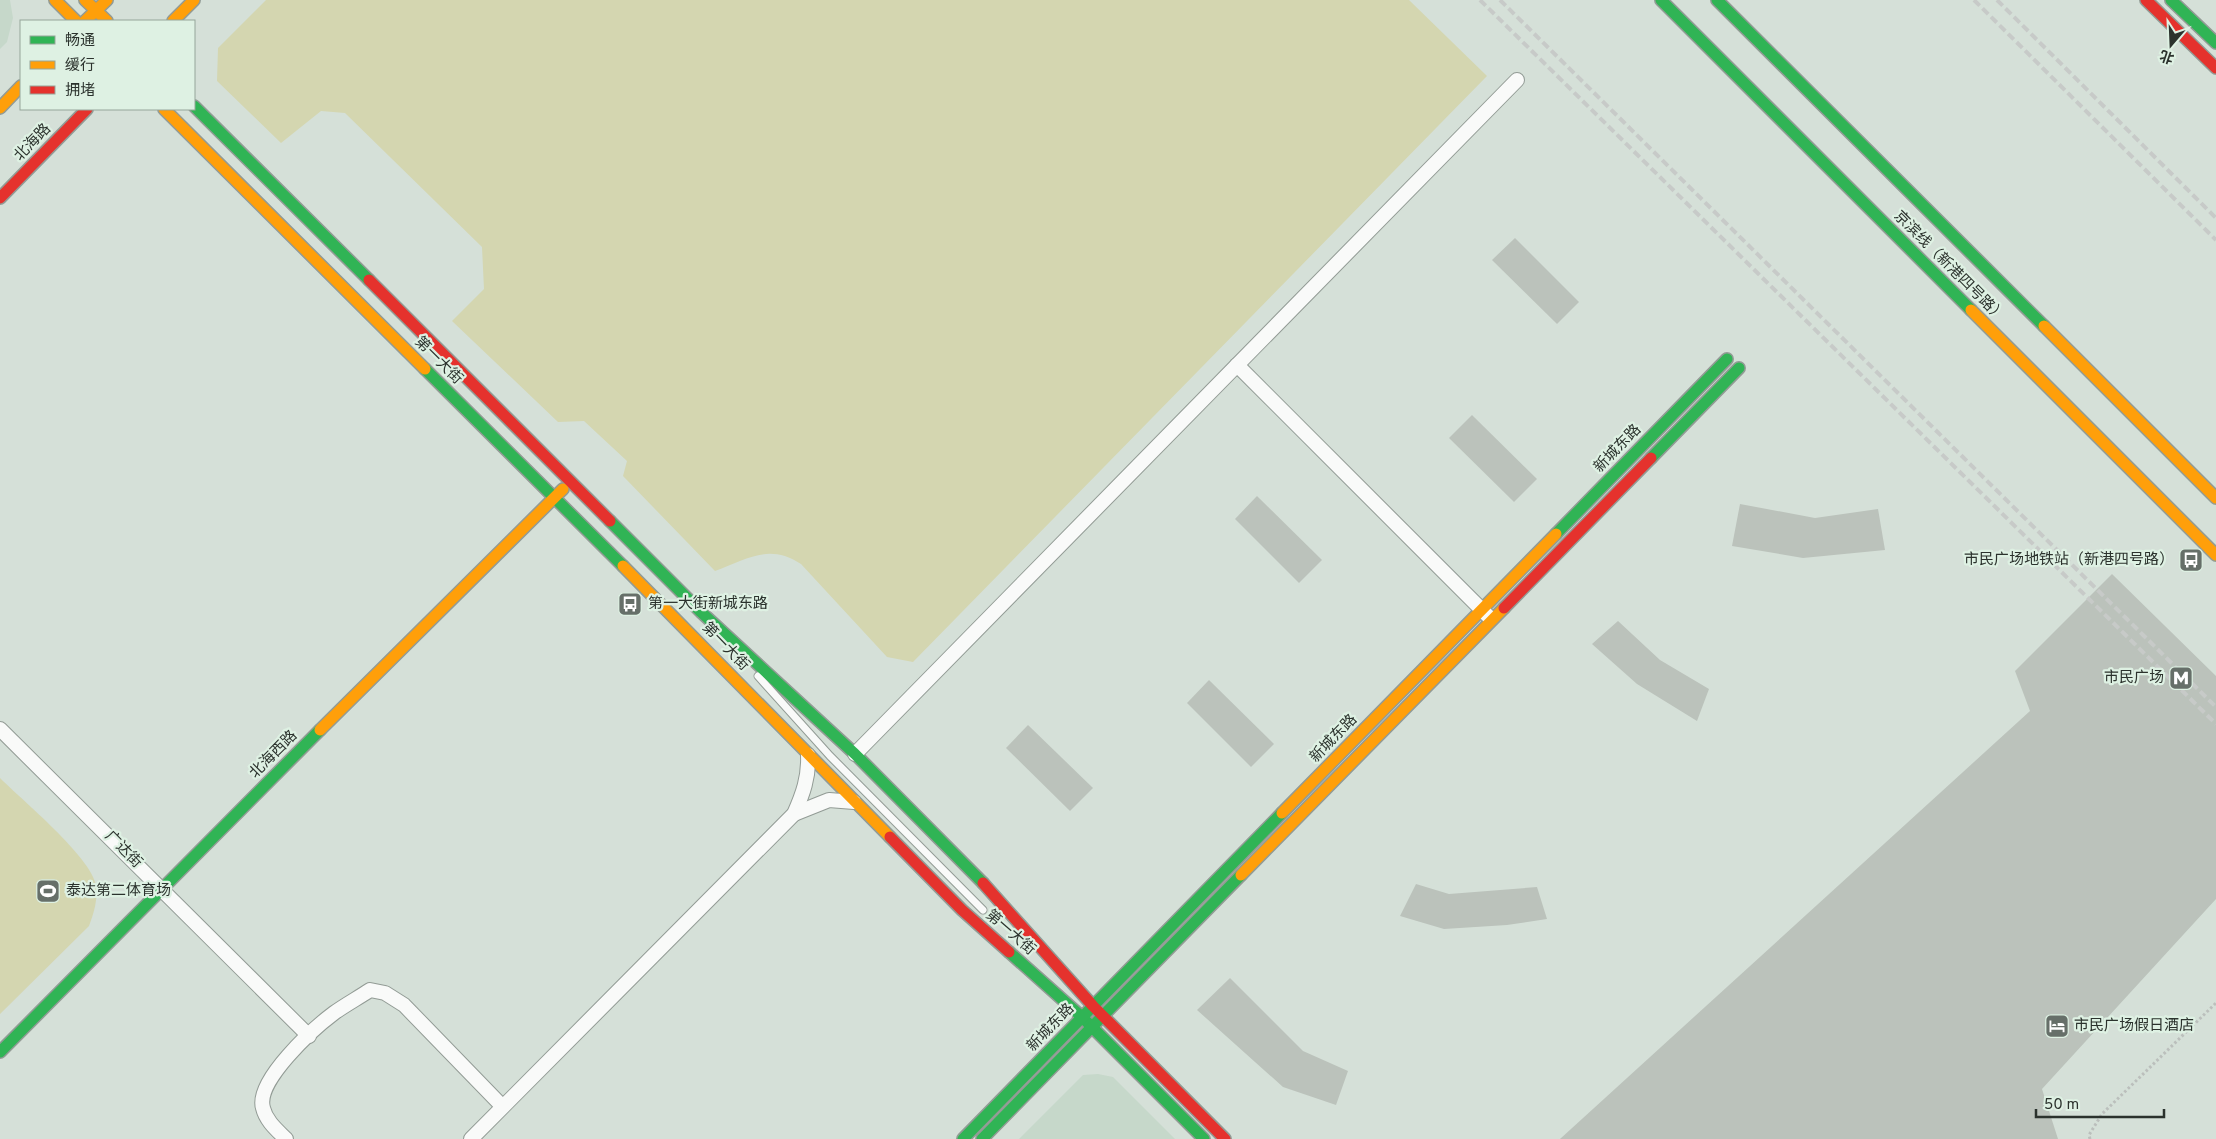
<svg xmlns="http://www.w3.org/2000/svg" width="2216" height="1139" font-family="Overpass,'Noto Sans SC',sans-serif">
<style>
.built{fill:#c6d8ca}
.green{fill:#d4d6b0}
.building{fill:#bbc2bb}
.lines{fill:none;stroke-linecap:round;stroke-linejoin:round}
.lane-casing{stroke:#929b95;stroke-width:9}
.street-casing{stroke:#929b95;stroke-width:16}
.fast-casing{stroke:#929b95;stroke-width:14}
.slow-casing{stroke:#929b95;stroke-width:14}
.jam-casing{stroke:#929b95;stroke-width:14}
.path{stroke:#bbbfbc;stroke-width:3;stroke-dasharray:2.5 2.5;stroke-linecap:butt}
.lane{stroke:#f9faf9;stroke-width:7}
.street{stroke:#f9faf9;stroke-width:14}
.fast{stroke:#30b455;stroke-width:11}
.slow{stroke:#ff9f0a;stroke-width:11}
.jam{stroke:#e5322d;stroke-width:11}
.rail{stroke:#c7cac8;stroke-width:4;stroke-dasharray:8 4;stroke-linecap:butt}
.labels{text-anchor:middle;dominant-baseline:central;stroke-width:4.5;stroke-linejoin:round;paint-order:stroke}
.street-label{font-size:15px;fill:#2b322d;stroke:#def1e3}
.poi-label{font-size:15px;fill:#2b322d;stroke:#def1e3;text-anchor:start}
</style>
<rect width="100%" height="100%" fill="#d5e0d8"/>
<!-- built -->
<g class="built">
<path d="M0 0H10L13 18 7 42 0 49Z"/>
<path d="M1098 1074 1113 1077 1175 1139H1019L1083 1075Z"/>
</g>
<!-- green -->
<g class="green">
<path d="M266 0H1409L1487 76 913 662 887 657 801 564C769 543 747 559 715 571L623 476 627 461 584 421 558 422 452 321 484 289 482 247 345 113 321 111 281 143 217 81 218 48Z"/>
<path d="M0 778C22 800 91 857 96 885 98 899 94 913 89 926L0 1014Z"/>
</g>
<!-- building -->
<g class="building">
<path d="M1515 238 1579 302 1557 324 1492 260Z"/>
<path d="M1472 415 1537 479 1514 502 1449 438Z"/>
<path d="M1257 496 1322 560 1299 583 1235 519Z"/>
<path d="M1740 504 1815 518 1878 509 1885 550 1803 558 1732 546Z"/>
<path d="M2112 574 2216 676V899L2042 1089 2058 1139H1560L2030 711 2015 671Z"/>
<path d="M1618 621 1660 660 1709 689 1697 721 1637 684 1592 644Z"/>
<path d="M1209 680 1274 744 1251 767 1187 703Z"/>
<path d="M1028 725 1093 788 1070 811 1006 748Z"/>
<path d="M1416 884 1449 894 1537 887 1547 919 1507 925 1444 929 1400 916Z"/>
<path d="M1230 978 1303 1051 1348 1071 1336 1105 1283 1087 1197 1010Z"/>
</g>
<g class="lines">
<!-- lane casing -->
<g class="lane-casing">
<path id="lane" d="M758 676 830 756 983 910"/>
</g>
<!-- street casing -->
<g class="street-casing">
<g id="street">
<path d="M1237 365 1488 616"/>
<path d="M0 729 309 1036"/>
<path d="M855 754 1517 80"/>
<path d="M794 814 829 800 854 802"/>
<path d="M286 1139C277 1130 266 1121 263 1108 255 1081 314 1028 334 1013 345 1005 358 998 370 990L385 993 404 1005 502 1106"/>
<path d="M471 1139 794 814C803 794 809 777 808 755"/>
</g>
</g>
<!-- fast casing -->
<g class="fast-casing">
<g id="fast">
<path d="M1661 0 1971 310"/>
<path d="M1717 0 2044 326"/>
<path d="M2171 0 2216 43"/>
<path d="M194 106 369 280"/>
<path d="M425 369 623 566"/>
<path d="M1651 458 1739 368"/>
<path d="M610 521 701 612 855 754 983 883"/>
<path d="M1556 534 1727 359"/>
<path d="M1009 952 1082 1017 1204 1139"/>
<path d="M0 1052 320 730"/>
<path d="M963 1139 1282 813"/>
<path d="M982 1139 1241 875"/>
</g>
</g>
<!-- slow casing -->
<g class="slow-casing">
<g id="slow">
<path d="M55 0 76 21"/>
<path d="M85 0 107 21"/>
<path d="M85 21 107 0"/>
<path d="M173 21 194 0"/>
<path d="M0 108 21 86"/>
<path d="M164 109 425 369"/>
<path d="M1971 310 2216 555"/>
<path d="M2044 326 2216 498"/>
<path d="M623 566 890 837"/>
<path d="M320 730 563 489"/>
<path d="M1282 813 1556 534"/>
<path d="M1241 875 1504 608"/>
</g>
</g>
<!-- jam casing -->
<g class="jam-casing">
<g id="jam">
<path d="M2146 0 2216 68"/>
<path d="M0 198 87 109"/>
<path d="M369 280 610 521"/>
<path d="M1504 608 1651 458"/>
<path d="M890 837 962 910 1009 952"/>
<path d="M983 883 1093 1006 1225 1139"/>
</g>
</g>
<!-- path -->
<path class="path" d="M2090 1139 2089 1135 2102 1114 2216 1003"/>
<!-- lane -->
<use href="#lane" class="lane"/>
<!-- street -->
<use href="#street" class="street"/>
<!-- fast -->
<use href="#fast" class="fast"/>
<!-- slow -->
<use href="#slow" class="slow"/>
<!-- jam -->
<use href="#jam" class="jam"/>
<!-- rail -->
<g class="rail">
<path d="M1480 0 2216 724"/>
<path d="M1500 0 2216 707"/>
<path d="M1974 0 2216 240"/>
<path d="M1997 0 2216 218"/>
</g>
</g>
<!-- icons -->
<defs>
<g id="bus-square" transform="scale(1.25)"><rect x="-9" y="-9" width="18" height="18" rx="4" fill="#666f69" stroke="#def1e3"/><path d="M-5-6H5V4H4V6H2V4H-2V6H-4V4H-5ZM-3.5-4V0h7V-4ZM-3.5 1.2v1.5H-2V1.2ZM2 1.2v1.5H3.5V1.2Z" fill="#fff"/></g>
<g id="metro-square" transform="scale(1.25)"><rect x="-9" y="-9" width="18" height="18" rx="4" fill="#666f69" stroke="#def1e3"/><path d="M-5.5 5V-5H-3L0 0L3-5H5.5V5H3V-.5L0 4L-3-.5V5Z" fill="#fff"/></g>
<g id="stadium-square" transform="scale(1.25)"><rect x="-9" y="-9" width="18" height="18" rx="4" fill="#666f69" stroke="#def1e3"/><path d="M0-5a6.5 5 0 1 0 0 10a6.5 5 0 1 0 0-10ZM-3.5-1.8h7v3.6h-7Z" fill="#fff"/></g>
<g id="hotel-square" transform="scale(1.25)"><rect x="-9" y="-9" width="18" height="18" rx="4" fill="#666f69" stroke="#def1e3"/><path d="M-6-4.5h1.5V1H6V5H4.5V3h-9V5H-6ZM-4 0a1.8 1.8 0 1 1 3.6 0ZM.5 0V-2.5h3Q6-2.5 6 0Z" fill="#fff"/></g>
</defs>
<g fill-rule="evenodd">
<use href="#bus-square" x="2191" y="560"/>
<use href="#bus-square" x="630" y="604"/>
<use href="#metro-square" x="2181" y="678"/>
<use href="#stadium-square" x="48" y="891"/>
<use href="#hotel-square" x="2057" y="1026"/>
</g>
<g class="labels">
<!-- street labels -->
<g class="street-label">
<text transform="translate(33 143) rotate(-46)">北海路</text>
<text transform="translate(1949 267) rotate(45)">京滨线（新港四号路）</text>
<text transform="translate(438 361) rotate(45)">第一大街</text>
<text transform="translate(1618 449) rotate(-46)">新城东路</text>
<text transform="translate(725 647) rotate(46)">第一大街</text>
<text transform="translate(1334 739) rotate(-46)">新城东路</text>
<text transform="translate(274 755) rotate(-45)">北海西路</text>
<text transform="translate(123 850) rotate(45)">广达街</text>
<text transform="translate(1010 933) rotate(41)">第一大街</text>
<text transform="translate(1051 1028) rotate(-46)">新城东路</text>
</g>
<!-- poi labels -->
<g class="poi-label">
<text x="2174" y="560" text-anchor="end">市民广场地铁站（新港四号路）</text>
<text x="648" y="604">第一大街新城东路</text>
<text x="2164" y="678" text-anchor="end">市民广场</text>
<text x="66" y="891">泰达第二体育场</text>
<text x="2074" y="1026">市民广场假日酒店</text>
</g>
</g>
<!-- legend -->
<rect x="20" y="20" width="175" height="90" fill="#def1e3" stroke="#96a59a"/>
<rect x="30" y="36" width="25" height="8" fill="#30b455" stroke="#96a59a"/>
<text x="65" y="45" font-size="15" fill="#2b322d">畅通</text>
<rect x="30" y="61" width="25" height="8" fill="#ff9f0a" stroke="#96a59a"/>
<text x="65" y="70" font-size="15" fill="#2b322d">缓行</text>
<rect x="30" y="86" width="25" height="8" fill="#e5322d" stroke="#96a59a"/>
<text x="65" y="95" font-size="15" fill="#2b322d">拥堵</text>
<!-- north arrow -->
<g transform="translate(2171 45) rotate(199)" stroke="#def1e3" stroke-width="4" paint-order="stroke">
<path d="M0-4L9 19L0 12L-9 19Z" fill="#2b322d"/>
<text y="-8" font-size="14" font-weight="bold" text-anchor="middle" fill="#2b322d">北</text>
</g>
<!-- scale -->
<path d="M2036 1109v8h128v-8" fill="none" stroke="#2b322d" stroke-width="2.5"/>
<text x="2044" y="1109" font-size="15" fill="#2b322d" stroke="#def1e3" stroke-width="4" paint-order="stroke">50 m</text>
</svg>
